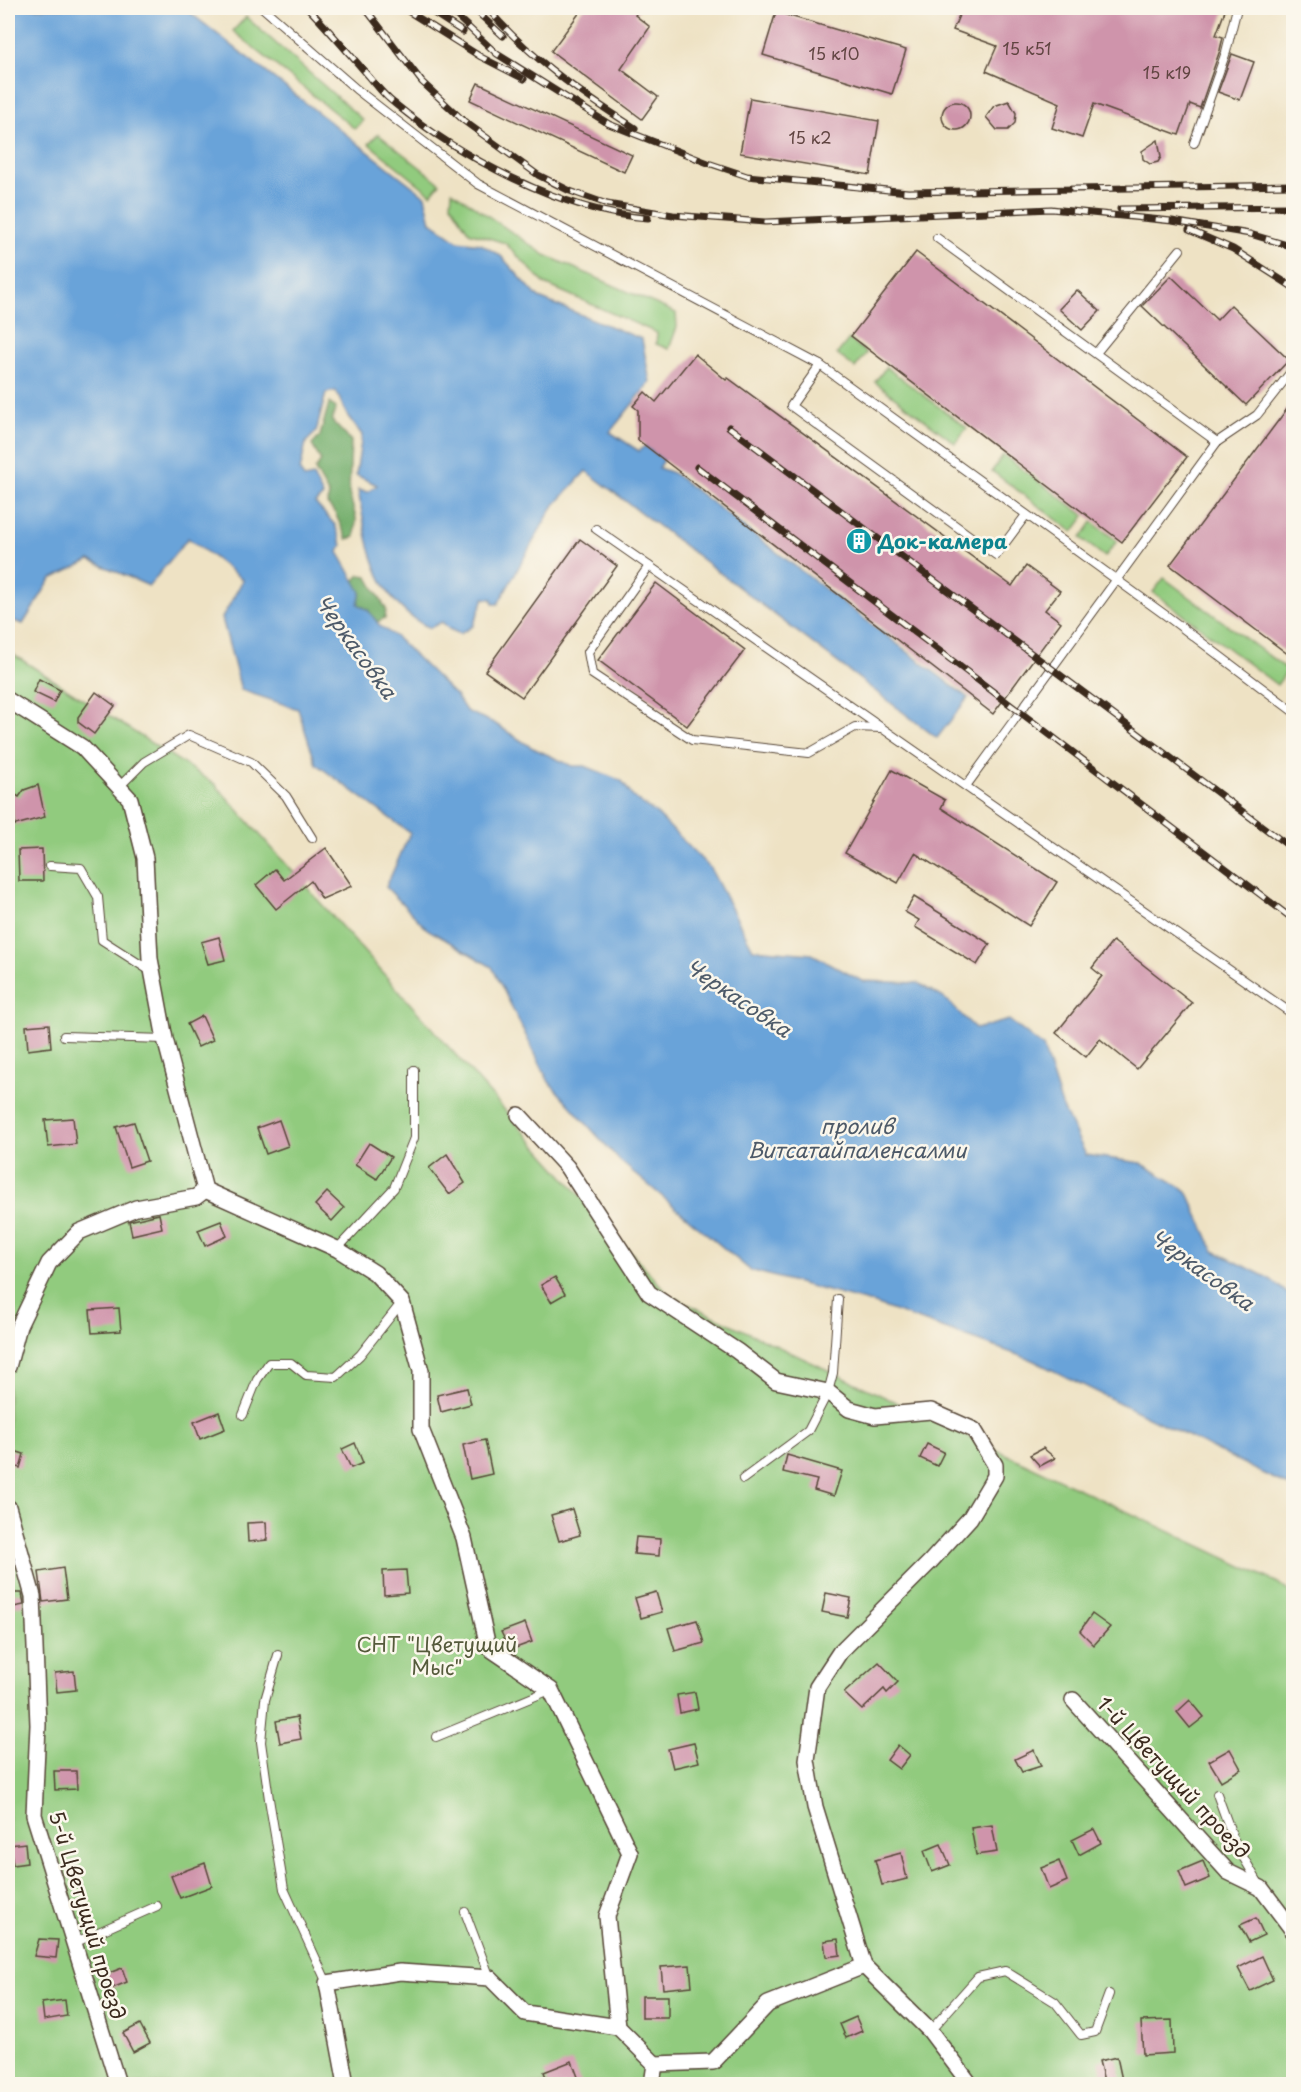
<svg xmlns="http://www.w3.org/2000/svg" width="1301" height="2092" font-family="'Playpen Sans',sans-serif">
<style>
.green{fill:#91cb7e;stroke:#667a4e;stroke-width:1.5}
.forest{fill:#74af6d;stroke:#586c46;stroke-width:1.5}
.water{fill:#69a3d9;stroke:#52667c;stroke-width:1.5}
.building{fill:#cf94ab}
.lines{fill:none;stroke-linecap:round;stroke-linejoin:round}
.lane-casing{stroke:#564637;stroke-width:10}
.street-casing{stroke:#564637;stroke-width:18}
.lane{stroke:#fff;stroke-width:8}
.street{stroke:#fff;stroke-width:15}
.rail-casing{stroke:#3b2a1e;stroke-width:7}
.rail{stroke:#fbf7ec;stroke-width:4.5;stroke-dasharray:14;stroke-linecap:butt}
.labels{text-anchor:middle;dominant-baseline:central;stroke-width:5;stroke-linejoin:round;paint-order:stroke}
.number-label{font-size:16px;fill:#604441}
.culture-label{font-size:20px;font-weight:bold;fill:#0d838f;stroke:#fbf7ec;text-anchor:start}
.park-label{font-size:20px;fill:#555a3b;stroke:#fbf7ec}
.street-label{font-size:20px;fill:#3b2a1e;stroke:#fbf7ec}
.water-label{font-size:21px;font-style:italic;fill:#4d5a69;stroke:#fbf7ec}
</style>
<rect width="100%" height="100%" fill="#fbf7ec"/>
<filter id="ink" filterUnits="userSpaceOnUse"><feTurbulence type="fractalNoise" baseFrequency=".0167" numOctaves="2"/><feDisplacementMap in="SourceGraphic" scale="12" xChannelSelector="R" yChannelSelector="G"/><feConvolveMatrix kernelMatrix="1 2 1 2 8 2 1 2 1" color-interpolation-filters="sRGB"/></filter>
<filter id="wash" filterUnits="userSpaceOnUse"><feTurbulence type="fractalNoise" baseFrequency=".008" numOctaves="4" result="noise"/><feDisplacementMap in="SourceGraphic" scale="24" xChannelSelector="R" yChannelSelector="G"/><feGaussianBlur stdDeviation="1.35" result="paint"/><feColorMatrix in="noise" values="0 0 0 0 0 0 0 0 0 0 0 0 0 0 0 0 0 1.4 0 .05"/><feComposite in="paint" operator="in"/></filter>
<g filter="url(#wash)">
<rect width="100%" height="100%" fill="#eee2c4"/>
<!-- green -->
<g class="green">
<path d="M246 17 363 120 355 129 233 31Z"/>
<path d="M378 134 440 183 431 194 369 144Z"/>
<path d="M452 191 545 255 676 313 677 327 669 349 656 344 657 333 545 284 505 243 469 232 451 204Z"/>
<path d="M849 339 867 353 855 368 837 354Z"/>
<path d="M886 367 967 428 955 443 875 382Z"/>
<path d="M1003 455 1085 516 1073 532 992 471Z"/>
<path d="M1092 522 1117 541 1105 557 1081 538Z"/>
<path d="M1164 578 1288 670 1277 685 1153 592Z"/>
<path d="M8 651 215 784 669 1295 1278 1583 1293 1595V2084H8Z"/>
</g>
<!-- forest -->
<g class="forest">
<path d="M329 403 336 408 332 421 351 441 349 493 356 518 355 537 347 539 335 513 327 504 329 495 315 470 321 461 312 445 320 436Z"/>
<path d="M360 575 367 576 386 609 385 618 377 622 368 610 358 604 354 581Z"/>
</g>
<!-- water -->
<path class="water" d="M8 8H184L425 196 431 222 458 241 481 244 501 256 539 298 642 339 650 382 610 432 639 451 645 446 664 460 659 468 673 473 968 698 937 738 586 471 552 508 498 604H493L492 599 484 598 473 626 460 634 449 629 442 622 430 628C374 602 368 545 358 490L368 492 377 485 356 475 362 435 347 415 336 391 326 393 316 432 306 442 300 471 304 478 313 476 323 496 315 503 335 525 342 545 338 552 361 592 358 604 368 610 380 626 396 637 457 697 466 711 494 723 531 747 572 766H585L622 781 632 796 657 814 710 868 753 949 812 954 862 981 918 983 944 998 976 1029 1009 1020 1043 1047 1062 1106 1086 1155 1141 1163 1187 1191 1214 1251 1270 1279 1293 1298V1488L1032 1360 872 1303 750 1270 620 1161 549 1082 492 967 427 929 386 887 410 833 316 764 298 709 241 690 222 618 243 580 188 538 149 586 90 560 51 579 23 624 8 619Z"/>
<g id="blocks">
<!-- building -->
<g class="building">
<path d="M583 8H640L635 15 650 27 621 69 658 97 642 119 551 51Z"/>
<path d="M962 8H1226L1216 35 1223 37 1220 50 1200 108 1190 104 1179 135 1094 104 1082 138 1052 128 1060 103 986 71 997 46 953 30Z"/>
<path d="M776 12 906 50 892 94 763 55Z"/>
<path d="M1232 54 1254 62 1240 100 1218 92Z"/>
<path d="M478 83 632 155 624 172 470 100Z"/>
<path d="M750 98 879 121 870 175 740 153Z"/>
<path d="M1009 101 1016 113 1015 123 1008 130H997L986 117 994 106Z"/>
<circle cx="956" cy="116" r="14"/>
<path d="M1158 140 1161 157 1158 162 1150 164 1143 159 1142 151Z"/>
<path d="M916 252 1187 457 1122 542 851 336Z"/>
<path d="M1171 276 1217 320 1231 305 1289 360 1246 405 1142 306Z"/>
<path d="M1077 290 1100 311 1082 330 1059 309Z"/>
<path d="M695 354 726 380 728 378 1012 586 1026 566 1060 591 1045 610 1061 622 993 714 638 440V410L633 406 645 392 656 402Z"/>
<path d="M1293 401V658L1170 565Z"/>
<path d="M580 539 617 566 522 697 485 671Z"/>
<path d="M656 583 745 650 687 726 598 660Z"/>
<path d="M39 679 60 690 54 702 33 692Z"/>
<path d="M96 692 115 706 94 734 78 722V717Z"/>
<path d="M892 770 945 800 941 808 1057 882 1029 926 915 853 898 883 845 853Z"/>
<path d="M38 785 45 817 15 825 8 790 19 797 24 790Z"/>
<path d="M326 848 352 886 322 899 311 881 276 909 256 885 275 869 284 880Z"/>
<path d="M42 849 43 881H19L18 850Z"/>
<path d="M914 897 990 944 977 965 915 927 919 920 905 912Z"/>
<path d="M219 937 225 960 208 964 201 942Z"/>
<path d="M1113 941 1192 1003 1137 1069 1100 1039 1086 1057 1056 1033 1102 976 1092 968Z"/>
<path d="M202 1016 213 1040 198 1047 187 1024Z"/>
<path d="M49 1024 51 1047 28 1050 26 1026Z"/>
<path d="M73 1118 76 1144 48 1147 45 1120Z"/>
<path d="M279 1120 288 1146 266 1154 257 1128Z"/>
<path d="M134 1122 147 1161 129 1167 116 1127Z"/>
<path d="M369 1143 391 1157 377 1179 355 1165Z"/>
<path d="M447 1154 465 1183 449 1194 429 1168Z"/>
<path d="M327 1192 344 1208 332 1221 315 1205Z"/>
<path d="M159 1214 162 1228 132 1235 129 1221Z"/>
<path d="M221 1221 227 1236 205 1246 198 1230Z"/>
<path d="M555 1277 565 1294 551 1302 541 1285Z"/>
<path d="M119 1308 121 1331 92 1333 90 1310Z"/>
<path d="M467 1388 471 1404 441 1412 437 1395Z"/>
<path d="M219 1412 225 1429 200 1439 194 1422Z"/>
<path d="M485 1440 492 1474 470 1479 463 1445Z"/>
<path d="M355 1443 363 1463 351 1468 342 1449Z"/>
<path d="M927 1444 944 1452 937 1466 920 1458Z"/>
<path d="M1043 1448 1055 1458 1040 1466 1030 1455Z"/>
<path d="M8 1449 24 1454 20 1468 8 1464Z"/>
<path d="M787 1455 842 1471 834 1496 814 1490 817 1480 783 1472Z"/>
<path d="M572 1509 580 1535 559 1541 551 1515Z"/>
<path d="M266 1522 267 1540 248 1542 247 1523Z"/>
<path d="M636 1537 660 1539 659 1556 634 1554Z"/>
<path d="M63 1568 67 1599 43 1602 39 1572Z"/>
<path d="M406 1570 408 1593 384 1595 383 1571Z"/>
<path d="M656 1592 662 1612 641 1618 635 1598Z"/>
<path d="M8 1593H22L24 1605 8 1608Z"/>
<path d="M826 1593 851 1598 847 1617 822 1612Z"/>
<path d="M1092 1614 1110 1627 1094 1645 1080 1631Z"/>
<path d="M697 1620 704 1643 675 1651 668 1628Z"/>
<path d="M525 1623 532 1642 510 1650 501 1632Z"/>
<path d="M879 1662 898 1682 887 1693 884 1689 862 1710 844 1693Z"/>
<path d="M74 1671 76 1690 57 1692 55 1673Z"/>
<path d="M695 1692 698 1709 680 1713 677 1695Z"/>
<path d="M1190 1700 1204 1717 1190 1728 1177 1712Z"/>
<path d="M297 1717 301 1739 280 1743 276 1721Z"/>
<path d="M694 1743 699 1762 673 1768 668 1749Z"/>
<path d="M898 1745 910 1755 899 1769 887 1760Z"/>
<path d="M1230 1749 1241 1769 1221 1781 1209 1761Z"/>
<path d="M1034 1750 1041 1766 1022 1772 1015 1759Z"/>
<path d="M54 1771H76L77 1789 55 1790Z"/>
<path d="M992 1825 997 1852 976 1855 971 1828Z"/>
<path d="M1094 1829 1101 1843 1079 1855 1072 1840Z"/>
<path d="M25 1843 27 1863 13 1865 10 1845Z"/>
<path d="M941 1844 950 1865 932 1872 924 1851Z"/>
<path d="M901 1853 907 1879 882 1885 875 1860Z"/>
<path d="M1059 1861 1067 1881 1049 1889 1041 1868Z"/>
<path d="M1203 1861 1210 1878 1186 1888 1179 1871Z"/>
<path d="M205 1863 212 1886 180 1898 171 1876Z"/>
<path d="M1256 1918 1264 1935 1249 1942 1240 1925Z"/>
<path d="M39 1939 58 1940 56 1958 34 1956Z"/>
<path d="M838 1939 840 1955 826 1957 824 1941Z"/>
<path d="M1262 1956 1273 1980 1250 1991 1238 1968Z"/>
<path d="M690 1965 692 1986 663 1989 661 1967Z"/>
<path d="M122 1968 127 1982 110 1989 104 1975Z"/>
<rect x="642" y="1996" width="26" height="22"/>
<path d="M65 2000 67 2016 44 2020 42 2003Z"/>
<path d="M856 2017 862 2031 846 2038 840 2024Z"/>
<path d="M1172 2020 1173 2053 1143 2055 1141 2021Z"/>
<path d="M140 2024 150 2043 133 2052 123 2033Z"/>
<path d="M1117 2057 1122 2080 1105 2085 1099 2061Z"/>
<path d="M572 2061 581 2085H549L544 2072Z"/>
</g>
</g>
</g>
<g filter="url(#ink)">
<use href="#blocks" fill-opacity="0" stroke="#564637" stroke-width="1.5"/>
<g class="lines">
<!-- lane casing -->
<g class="lane-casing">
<g id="lane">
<path d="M263 8 356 89 478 184 820 365 1168 617 1294 712"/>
<path d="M1194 143 1226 52 1237 8"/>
<path d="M937 238 1217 442 966 786"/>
<path d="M1096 353 1180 250"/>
<path d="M820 365 791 406 996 555 1026 515"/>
<path d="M1217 442 1257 415 1294 368"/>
<path d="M596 529 1294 1015"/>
<path d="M649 566 588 652 592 674 692 740 809 753 855 727 881 728"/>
<path d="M119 787 144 762 189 735 251 762 286 796 312 838"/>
<path d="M50 866 81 868 98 897 102 940 152 972"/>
<path d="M64 1036 165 1039"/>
<path d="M337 1249 394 1188 414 1138V1070"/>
<path d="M243 1415 257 1380 269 1363H291L306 1375 336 1377 360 1355 402 1302"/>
<path d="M743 1479 808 1431 828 1392 833 1373 838 1299"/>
<path d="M278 1655 265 1700 261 1742 269 1799 284 1889 327 1983"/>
<path d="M436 1737 550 1690"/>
<path d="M1217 1794 1235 1843 1259 1884"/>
<path d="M465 1912 490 1978"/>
<path d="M74 1943 157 1906"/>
<path d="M930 2031 978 1977 1005 1971 1055 2002 1081 2035 1095 2032 1109 1994"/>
</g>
</g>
<!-- street casing -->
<g class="street-casing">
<g id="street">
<path d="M8 700 82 747 130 799 145 858 150 959 165 1039 205 1190 337 1249 375 1273 402 1302 421 1371V1429L464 1538 488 1647 551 1690 630 1853 607 1916 618 2027 655 2064 652 2084"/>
<path d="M519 1115 567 1167 649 1293 737 1351 776 1381 828 1392 849 1409 875 1416 931 1411 974 1430 995 1465V1476L970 1518 930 1562 840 1652 817 1687 807 1760 815 1807 864 1966 930 2031 970 2084"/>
<path d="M8 1367 19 1326 49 1263 79 1232 136 1208 196 1197 205 1190"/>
<path d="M8 1507 33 1596 38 1725 34 1815 118 2084"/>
<path d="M1073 1700 1228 1872 1261 1888 1294 1932"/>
<path d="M655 2064 713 2062 768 2004 864 1966"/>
<path d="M346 2084 327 1983 400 1972 490 1978 525 2013 618 2027"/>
</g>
</g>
<!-- lane -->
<use href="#lane" class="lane"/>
<!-- street -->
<use href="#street" class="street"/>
<!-- rail casing -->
<g class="rail-casing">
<g id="rail">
<path d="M308 8C328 29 347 51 366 73 375 83 383 95 394 103 458 156 564 213 648 218"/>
<path d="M365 8 422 82 464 121 538 175 570 191 607 204 673 215 765 222 1051 209 1172 221 1250 234 1294 247"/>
<path d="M403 8 481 57 524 79"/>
<path d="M426 8 463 32"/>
<path d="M448 8 497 54 609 124 708 163 747 176 908 192 1294 185"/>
<path d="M473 8 503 36"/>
<path d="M487 8C530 58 580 93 635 128"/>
<path d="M1120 209 1294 207"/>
<path d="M1189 230 1233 249 1294 288"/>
<path d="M729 427 1294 850"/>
<path d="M697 467 1294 920"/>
</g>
</g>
<!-- rail -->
<use href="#rail" class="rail"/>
</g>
</g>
<!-- icons -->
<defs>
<g id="building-disc" transform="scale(1.35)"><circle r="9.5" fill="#0f9aa8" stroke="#fbf7ec"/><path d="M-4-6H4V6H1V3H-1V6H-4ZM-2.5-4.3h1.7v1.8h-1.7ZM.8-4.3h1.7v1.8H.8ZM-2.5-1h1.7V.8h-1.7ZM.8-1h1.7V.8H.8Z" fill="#fff"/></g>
</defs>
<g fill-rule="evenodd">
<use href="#building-disc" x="859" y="541"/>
</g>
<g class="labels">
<!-- number labels -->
<g class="number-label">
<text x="1027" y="48">15 к51</text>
<text x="834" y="53">15 к10</text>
<text x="1167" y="72">15 к19</text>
<text x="810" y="137">15 к2</text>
</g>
<!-- culture labels -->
<g class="culture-label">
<text x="878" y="541">Док-камера</text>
</g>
<!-- park labels -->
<g class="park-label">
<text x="437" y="1644">СНТ "Цветущий<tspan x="437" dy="23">Мыс"</tspan></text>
</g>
<!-- street labels -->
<g class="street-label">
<text transform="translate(1174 1777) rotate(47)">1-й Цветущий проезд</text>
<text transform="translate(88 1915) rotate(73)">5-й Цветущий проезд</text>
</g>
<!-- water labels -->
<g class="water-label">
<text transform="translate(357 646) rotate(54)">Черкасовка</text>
<text transform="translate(739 997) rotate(34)">Черкасовка</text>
<text x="857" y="1125">пролив<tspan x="857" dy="24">Витсатайпаленсалми</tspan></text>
<text transform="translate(1203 1269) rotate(36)">Черкасовка</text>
</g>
</g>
<!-- margin -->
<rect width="1301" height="2092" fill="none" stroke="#fbf7ec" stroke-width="30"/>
</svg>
